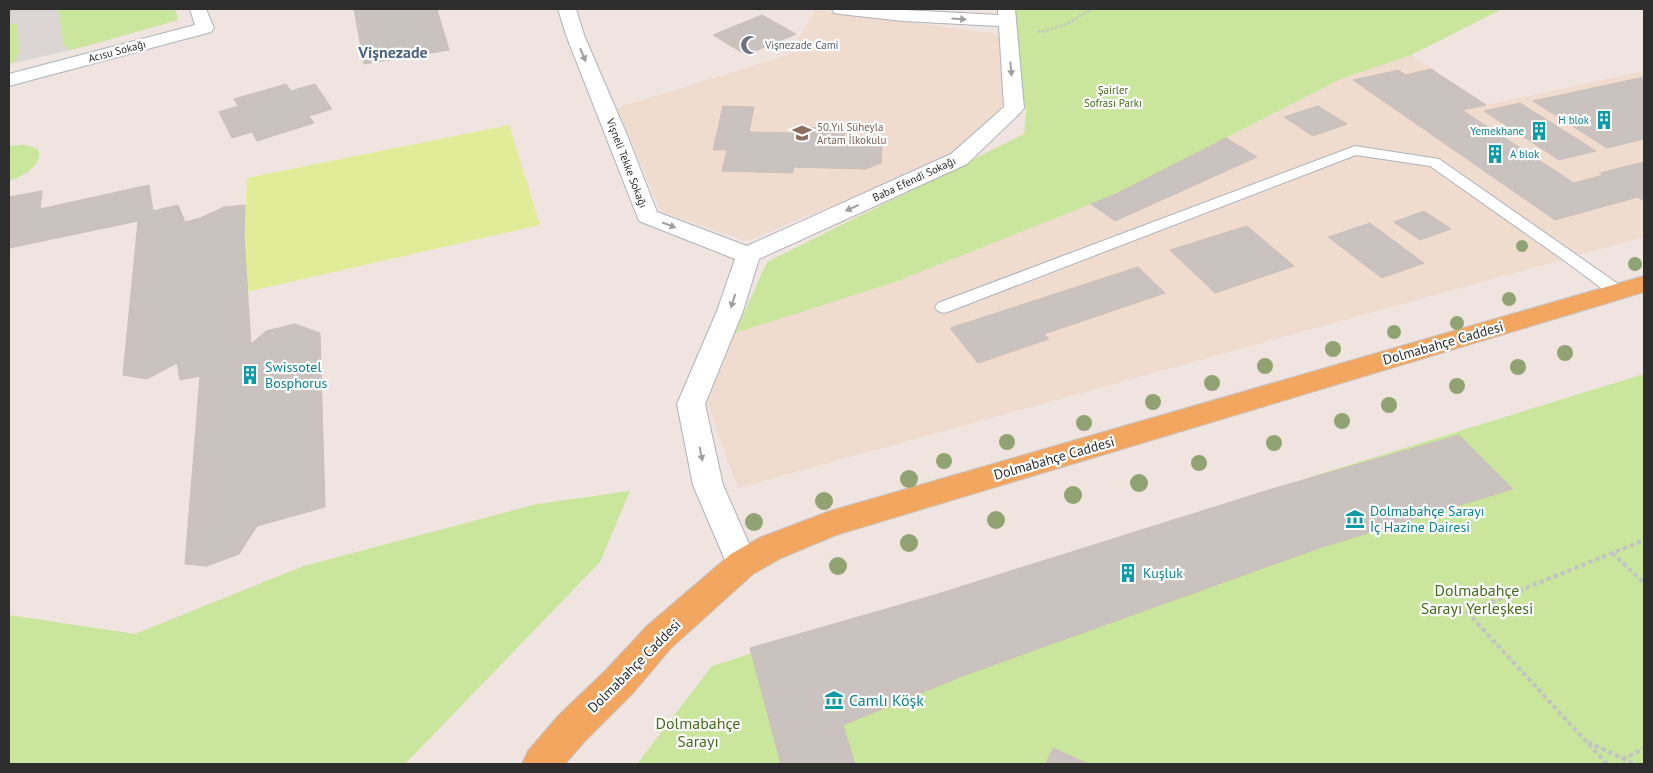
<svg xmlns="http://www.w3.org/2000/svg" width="1653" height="773" font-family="'PT Sans',sans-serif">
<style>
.education{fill:#f0dccf}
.green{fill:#cae59c}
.pitch{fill:#e1ec98}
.plaza{fill:#dbd6d3}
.building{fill:#cac2bf;stroke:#cabfb9}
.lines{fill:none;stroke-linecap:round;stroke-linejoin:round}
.service-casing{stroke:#adb3ba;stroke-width:2}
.minor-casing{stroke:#adb3ba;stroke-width:2}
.primary-casing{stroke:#c4c4c4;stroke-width:2}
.path-far1{stroke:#c4c4c4;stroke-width:2.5;stroke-dasharray:2.5 2;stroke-linecap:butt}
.path{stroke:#c4c4c4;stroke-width:4;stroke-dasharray:4.5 3;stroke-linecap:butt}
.service{fill:#fff;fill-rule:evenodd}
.minor{fill:#fff;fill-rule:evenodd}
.primary{fill:#f3a660;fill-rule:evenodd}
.tree{fill:#91a373}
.oneway{fill:#a0a0a0}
.labels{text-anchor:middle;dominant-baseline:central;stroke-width:4.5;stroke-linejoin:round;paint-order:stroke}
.far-worship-label{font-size:11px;fill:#5b616d;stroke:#fff;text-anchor:start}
.far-street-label{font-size:11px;fill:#2d2d2d;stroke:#fff}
.far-park-label{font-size:11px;fill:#446d1a;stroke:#fff}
.far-culture-label{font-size:11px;fill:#0d838f;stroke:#fff;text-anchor:end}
.far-education-label{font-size:11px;fill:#785e54;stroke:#fff;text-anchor:start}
.street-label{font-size:14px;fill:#2d2d2d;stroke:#fff}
.culture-label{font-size:14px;fill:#0d838f;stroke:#fff;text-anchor:start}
.far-district-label{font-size:16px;font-weight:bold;fill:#4c647f;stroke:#fff}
.near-park-label{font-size:16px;fill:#446d1a;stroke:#fff}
.near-culture-label{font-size:16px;fill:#0d838f;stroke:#fff;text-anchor:start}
</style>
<rect width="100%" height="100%" fill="#efe4e0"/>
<!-- education -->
<g class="education">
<path d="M815 10 998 34 1005 107 951 157 747 241 661 212 617 108 788 55Z"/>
<path d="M1411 55 1487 105 1644 71V237L738 488 707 404 735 333 895 282 1091 204 1116 194 1341 79Z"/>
</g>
<!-- green -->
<g class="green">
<path d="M9 9H175L178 20 87 46 9 64Z"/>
<path d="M1012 9H1502L1411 55 1341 79 1116 194 895 282 735 333 767 262 1024 134 1026 111 1010 40Z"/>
<path d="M23 145 33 147 39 151C41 167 22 176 9 181V146Z"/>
<path d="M1644 374V764H637L712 666 1272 489Z"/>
<path d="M630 491 600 562 405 764H9V615L135 634 304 566 537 504Z"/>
</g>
<!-- pitch -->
<path class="pitch" d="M509 125 540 225 242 293 247 178Z"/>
<!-- plaza -->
<path class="plaza" d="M9 9H58L64 45 70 50 13 63 19 53 18 24H9Z"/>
<!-- building -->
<g class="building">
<path d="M354 9H437L449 50 364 64Z"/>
<path d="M762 15 796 34 746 55 713 35Z"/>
<path d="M1431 69 1486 105 1462 110 1574 183 1603 175 1638 197 1555 220 1353 80 1399 70 1405 75Z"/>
<path d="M1644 77V139L1607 148 1533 101Z"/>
<path d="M286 84 291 91 315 84 332 109 309 116 314 123 257 141 252 132 232 138 219 112 238 106 234 99Z"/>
<path d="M1520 103 1596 151 1559 160 1484 111Z"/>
<path d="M723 106 754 107 749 132 795 133 796 127 845 129 844 143 882 144 881 163 865 169 793 167V173L722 171 727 150H713Z"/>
<path d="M1318 106 1347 124 1313 136 1284 117Z"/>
<path d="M1226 138 1257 157 1115 221 1091 204 1116 194Z"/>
<path d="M1644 162V201L1600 173Z"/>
<path d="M149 185 153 211 178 205 185 222 200 218 224 207 245 205 244 235 251 344 266 331 295 324 320 333 325 507 257 526 239 554 207 566 185 564 200 376 180 380 177 363 147 379 123 375 138 221 9 248V197L42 191 40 209Z"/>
<path d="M1424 211 1451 229 1420 240 1394 222Z"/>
<path d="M1370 223 1424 263 1382 278 1328 237Z"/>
<path d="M1247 226 1294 266 1215 293 1170 250Z"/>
<path d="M1138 267 1165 293 1044 334 1049 339 978 363 950 328Z"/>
<path d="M1459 435 1513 489 1319 548 1272 489Z"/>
<path d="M1272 489 1319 548 965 675 928 597Z"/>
<path d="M928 597 965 675 843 725 855 764H781L750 648Z"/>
<path d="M1053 748 1088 764H1046Z"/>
</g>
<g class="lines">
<!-- service casing -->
<g class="service-casing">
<path id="service" d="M1355 146 1439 159 1624 288 1627 292 1624 296 1618 298 1612 296 1565 261 1430 166 1356 155 950 311 944 313 938 311 935 307 938 303Z"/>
</g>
<!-- minor casing -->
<g class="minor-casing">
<g id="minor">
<path d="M190 9H206L214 28 211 32 9 86V74L195 25Z"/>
<path d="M558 9H576L584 35 627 135 657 212 747 246 951 154 1004 107 999 26 903 21 840 14 834 13 832 9H885L998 15V9H1015L1024 108 1021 112 967 164 759 259 743 311 705 404 723 485 758 564 753 574 742 578 731 574 693 485 677 404 717 311 735 259 639 221 566 35Z"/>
</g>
</g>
<!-- primary casing -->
<g class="primary-casing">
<path id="primary" d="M1644 276V292L836 535 781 558 753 574 671 648 632 694 584 742 565 764H522L528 751 558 716 606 670 647 626 731 554 759 538 830 511Z"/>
</g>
<!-- path-far1 -->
<path class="path-far1" d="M1038 31 1042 32 1067 24 1092 9"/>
<!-- path -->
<g class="path">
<path d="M1612 553 1644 583"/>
<path d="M1588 742 1634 764"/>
<path d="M1622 759 1644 749"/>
<path d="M1607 764 1467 612 1644 540"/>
</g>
<!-- service -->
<use href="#service" class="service"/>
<!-- minor -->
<use href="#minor" class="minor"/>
<!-- primary -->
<use href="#primary" class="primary"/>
</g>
<!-- trees -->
<g class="tree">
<circle cx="1522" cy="246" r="6"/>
<circle cx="1635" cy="264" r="7"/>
<circle cx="1509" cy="299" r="7"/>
<circle cx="1457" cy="323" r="7"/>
<circle cx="1394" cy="332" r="7"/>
<circle cx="1333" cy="349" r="8"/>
<circle cx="1565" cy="353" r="8"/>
<circle cx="1265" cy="366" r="8"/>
<circle cx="1518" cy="367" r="8"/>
<circle cx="1212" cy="383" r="8"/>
<circle cx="1457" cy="386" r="8"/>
<circle cx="1153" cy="402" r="8"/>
<circle cx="1389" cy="405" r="8"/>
<circle cx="1342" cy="421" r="8"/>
<circle cx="1084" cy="423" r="8"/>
<circle cx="1007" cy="442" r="8"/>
<circle cx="1274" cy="443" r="8"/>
<circle cx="944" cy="461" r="8"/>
<circle cx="1199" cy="463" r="8"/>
<circle cx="909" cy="479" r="9"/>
<circle cx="1139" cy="483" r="9"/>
<circle cx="1073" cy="495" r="9"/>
<circle cx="824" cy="501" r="9"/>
<circle cx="996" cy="520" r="9"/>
<circle cx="754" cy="522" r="9"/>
<circle cx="909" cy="543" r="9"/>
<circle cx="838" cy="566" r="9"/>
</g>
<!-- one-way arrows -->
<defs><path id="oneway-solid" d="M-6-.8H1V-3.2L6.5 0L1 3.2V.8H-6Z" transform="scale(1.25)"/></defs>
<g class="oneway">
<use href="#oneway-solid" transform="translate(959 19) rotate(3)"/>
<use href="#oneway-solid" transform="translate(583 55) rotate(67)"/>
<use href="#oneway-solid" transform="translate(1011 69) rotate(85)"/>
<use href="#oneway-solid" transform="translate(852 208) rotate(156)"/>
<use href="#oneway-solid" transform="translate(669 225) rotate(21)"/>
<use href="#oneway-solid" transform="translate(733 301) rotate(108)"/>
<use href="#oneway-solid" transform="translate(701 454) rotate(78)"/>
</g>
<!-- icons -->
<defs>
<g id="mosque-bare" transform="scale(1.5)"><path d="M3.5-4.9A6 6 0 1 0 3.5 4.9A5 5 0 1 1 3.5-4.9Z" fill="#6b7280" stroke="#fff" stroke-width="2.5" paint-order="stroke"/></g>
<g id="building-bare" transform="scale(1.5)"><path d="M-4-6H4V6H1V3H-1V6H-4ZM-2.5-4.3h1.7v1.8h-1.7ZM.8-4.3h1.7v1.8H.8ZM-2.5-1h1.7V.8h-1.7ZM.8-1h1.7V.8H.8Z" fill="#0f9aa8" stroke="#fff" stroke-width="2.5" paint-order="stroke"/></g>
<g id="school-bare" transform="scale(1.5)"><path d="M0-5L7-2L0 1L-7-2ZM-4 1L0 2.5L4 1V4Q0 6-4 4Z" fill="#8d6e63" stroke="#fff" stroke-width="2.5" paint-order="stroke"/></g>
<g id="museum-bare" transform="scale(1.5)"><path d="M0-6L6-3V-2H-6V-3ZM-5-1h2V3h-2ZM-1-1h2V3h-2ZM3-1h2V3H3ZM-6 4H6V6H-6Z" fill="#0f9aa8" stroke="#fff" stroke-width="2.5" paint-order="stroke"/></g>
</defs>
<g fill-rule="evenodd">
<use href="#mosque-bare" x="750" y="45"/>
<use href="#building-bare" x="1604" y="120"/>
<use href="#building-bare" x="1539" y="131"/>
<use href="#school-bare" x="802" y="133"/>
<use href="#building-bare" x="1495" y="154"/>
<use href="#building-bare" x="250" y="375"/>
<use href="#museum-bare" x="1355" y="519"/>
<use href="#building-bare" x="1128" y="573"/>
<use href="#museum-bare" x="834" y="700"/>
</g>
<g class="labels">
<!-- far-worship labels -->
<g class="far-worship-label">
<text x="765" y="45">Vişnezade Cami</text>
</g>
<!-- far-street labels -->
<g class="far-street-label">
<text transform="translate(117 51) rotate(-15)">Acısu Sokağı</text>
<text transform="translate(627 163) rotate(69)">Vişneli Tekke Sokağı</text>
<text transform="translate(914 179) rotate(-25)">Baba Efendi Sokağı</text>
</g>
<!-- far-park labels -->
<g class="far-park-label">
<text x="1113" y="90">Şairler<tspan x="1113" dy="13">Sofrası Parkı</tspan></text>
</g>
<!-- far-culture labels -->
<g class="far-culture-label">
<text x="1589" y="120">H blok</text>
<text x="1524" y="131">Yemekhane</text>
<text x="1510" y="154" text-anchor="start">A blok</text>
</g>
<!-- far-education labels -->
<g class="far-education-label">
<text x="817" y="127">50.Yıl Süheyla<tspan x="817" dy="13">Artam İlkokulu</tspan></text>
</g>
<!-- street labels -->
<g class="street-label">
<text transform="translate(1443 343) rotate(-16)">Dolmabahçe Caddesi</text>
<text transform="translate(1054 458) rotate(-16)">Dolmabahçe Caddesi</text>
<text transform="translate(634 666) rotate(-45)">Dolmabahçe Caddesi</text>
</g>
<!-- culture labels -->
<g class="culture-label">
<text x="265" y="367">Swissotel<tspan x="265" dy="16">Bosphorus</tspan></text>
<text x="1370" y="511">Dolmabahçe Sarayı<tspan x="1370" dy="16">İç Hazine Dairesi</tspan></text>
<text x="1143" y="573">Kuşluk</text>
</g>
<!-- far-district labels -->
<g class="far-district-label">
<text x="393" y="52">Vişnezade</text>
</g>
<!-- near-park labels -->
<g class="near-park-label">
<text x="1477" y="590">Dolmabahçe<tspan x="1477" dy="18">Sarayı Yerleşkesi</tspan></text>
<text x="698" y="723">Dolmabahçe<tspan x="698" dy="18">Sarayı</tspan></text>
</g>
<!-- near-culture labels -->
<g class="near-culture-label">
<text x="849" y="700">Camlı Köşk</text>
</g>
</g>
<!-- border -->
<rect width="1653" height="773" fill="none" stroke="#2d2d2d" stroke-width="20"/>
</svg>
